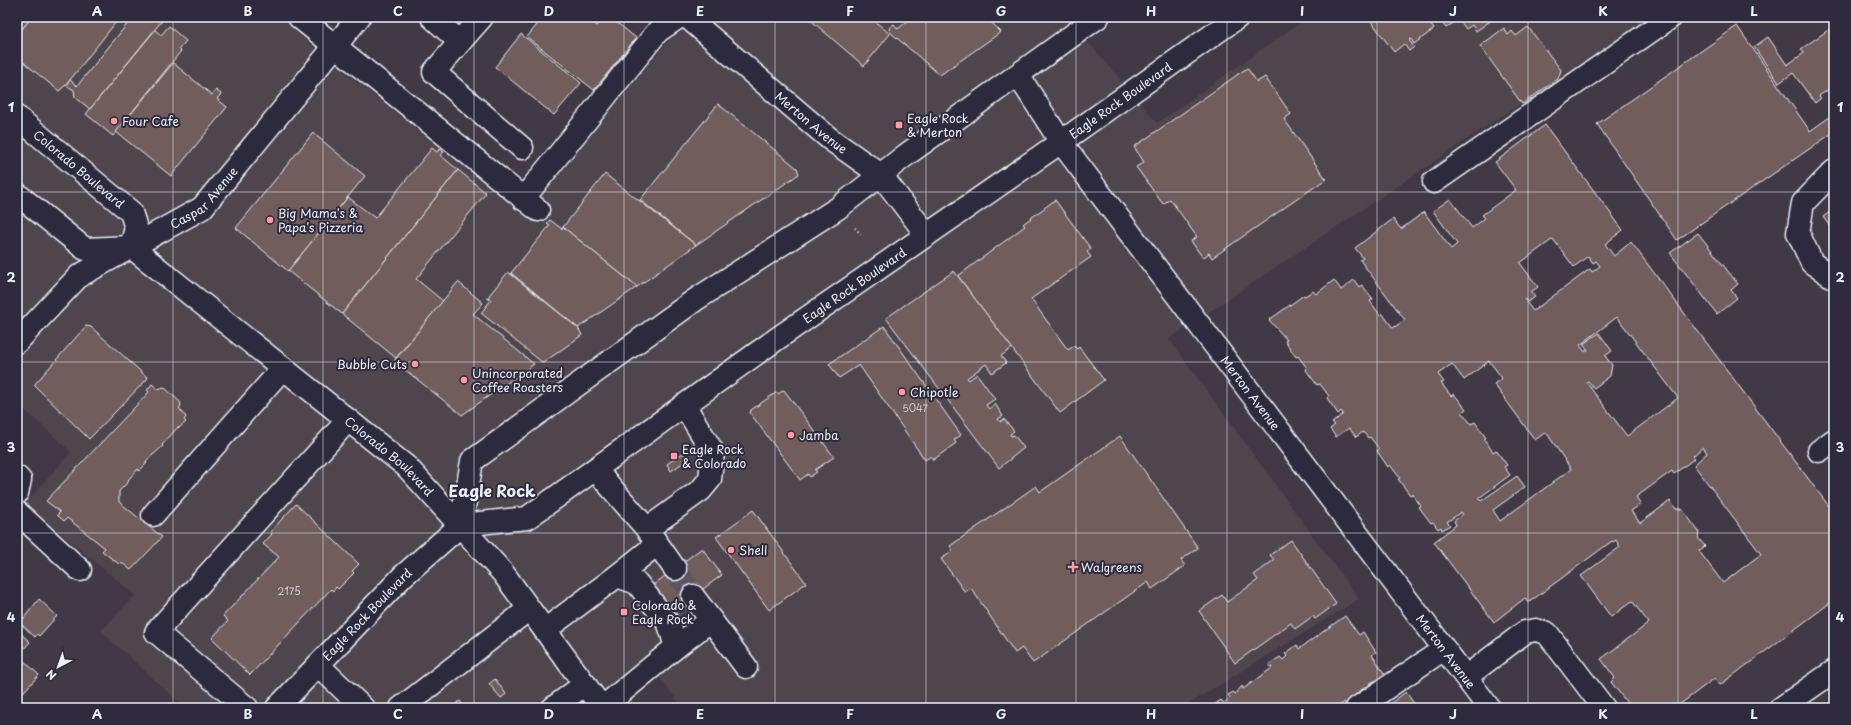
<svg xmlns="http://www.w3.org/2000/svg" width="1851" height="725" font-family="'Playpen Sans',sans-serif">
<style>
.built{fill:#50444d}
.building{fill:#6f5d5c;stroke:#e8f1f8;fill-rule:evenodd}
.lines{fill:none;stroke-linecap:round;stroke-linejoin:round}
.minor-tunnel{stroke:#5b5561;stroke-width:22;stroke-dasharray:22 11;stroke-linecap:butt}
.minor-casing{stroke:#e8f1f8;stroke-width:25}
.major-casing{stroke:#e8f1f8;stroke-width:25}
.path{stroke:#e8f1f8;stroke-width:2.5;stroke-dasharray:1 3;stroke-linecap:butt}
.minor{stroke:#2f2a3d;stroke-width:22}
.major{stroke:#2f2a3d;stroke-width:22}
.grid{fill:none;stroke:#e8f1f8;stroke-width:1;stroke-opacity:0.55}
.poi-dot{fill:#ff9aa2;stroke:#2f2a3d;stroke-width:1.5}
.labels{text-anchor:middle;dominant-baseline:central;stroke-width:4;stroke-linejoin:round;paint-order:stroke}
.number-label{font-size:10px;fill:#caccd1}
.street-label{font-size:12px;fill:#e8f1f8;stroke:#2f2a3d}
.poi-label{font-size:12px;fill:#e8f1f8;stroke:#2f2a3d;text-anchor:start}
.district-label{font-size:16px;font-weight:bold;fill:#e8f1f8;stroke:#2f2a3d}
.neatline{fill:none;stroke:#e8f1f8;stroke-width:1.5}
.grid-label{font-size:13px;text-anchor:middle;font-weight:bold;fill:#e8f1f8}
</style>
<rect width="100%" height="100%" fill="#423946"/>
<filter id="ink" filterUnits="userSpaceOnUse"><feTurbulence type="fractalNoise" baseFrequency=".025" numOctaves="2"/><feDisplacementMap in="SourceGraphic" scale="8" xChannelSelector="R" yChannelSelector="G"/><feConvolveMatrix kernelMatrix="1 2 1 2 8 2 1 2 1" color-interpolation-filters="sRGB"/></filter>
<g filter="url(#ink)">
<!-- built -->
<path class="built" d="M17 17H323L306 41 523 215 669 40 704 17H1067L1157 123 1308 17H1650L1169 339 1359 599 1182 708H683L645 659 598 708H185L101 631 135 595 25 504 71 452 17 403V74L20 70 17 68Z"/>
<!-- building -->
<g class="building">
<path d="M17 17H32L17 35Z"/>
<path d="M32 17H120L66 85 59 91 17 57V35Z"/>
<path d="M133 17H165L90 109 75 97 74 90 66 85 70 80 77 86Z"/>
<path d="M540 17H586L597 26 604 17H610L636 38 594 90 527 37 540 21 538 20Z"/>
<path d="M807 17H870L890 34 864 66Z"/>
<path d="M912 17H986L1001 32 940 75 890 32 889 28 894 24 898 29Z"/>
<path d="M1368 17H1453L1456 21 1446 28 1438 17 1430 24 1434 29 1414 44 1411 39 1409 40 1414 47 1409 51 1404 44 1394 52Z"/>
<path d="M1457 17H1496L1476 31 1472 25 1466 29Z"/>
<path d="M169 26 186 41 179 49 181 51 113 136 86 114 155 30 161 35Z"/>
<path d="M1737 26 1810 131 1834 114V132L1677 240 1597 124Z"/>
<path d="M1834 26V95L1829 89 1819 96 1821 98 1815 103 1793 73 1779 83 1754 47 1768 37 1787 65 1804 53 1801 49Z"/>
<path d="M1528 27 1561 70 1558 79 1522 104 1480 46 1504 28 1508 35 1512 31 1516 36Z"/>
<path d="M521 34 581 83 554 115 495 67Z"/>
<path d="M173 63 212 95 216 90 221 94 217 99 227 107 171 176 116 132Z"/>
<path d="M1247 68 1257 82 1265 77 1291 114 1284 119 1326 179 1212 258 1209 253 1203 258 1191 241 1197 237 1170 199 1163 204 1136 167 1144 162 1134 147Z"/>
<path d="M718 104 797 168 799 174 696 245 640 200Z"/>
<path d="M1545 125 1623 230 1605 244 1614 256 1631 242 1834 513V600L1720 685 1715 678 1675 708H1631L1611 682 1615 678 1601 659 1649 623 1632 601 1611 617 1581 576 1620 547 1616 540 1613 542 1612 541 1528 603 1525 598 1494 622 1434 542 1456 525 1454 521 1463 514 1461 512 1447 522 1450 525 1442 530 1441 527 1438 529 1433 522 1431 523 1419 507 1421 506 1412 494 1410 495 1398 479 1400 478 1390 465 1388 467 1377 451 1379 449 1370 437 1368 438 1363 432 1356 437 1349 428 1336 437 1330 429 1335 425 1332 423 1343 414 1341 411 1338 414 1327 398 1329 396 1320 384 1317 385 1306 370 1307 368 1298 356 1296 357 1285 341 1287 340 1269 320 1304 295 1305 296 1313 291 1316 294 1334 280 1341 290 1354 280 1359 287 1362 285 1373 299 1370 301 1380 315 1382 313 1393 328 1405 320 1360 260 1363 258 1355 248 1393 219 1401 229 1424 212 1451 249 1457 244 1433 211 1450 199 1472 228 1485 218 1482 215 1516 190 1495 162ZM1553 239 1574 267 1588 256 1593 263 1596 261 1600 266 1592 272 1590 269 1533 311 1524 299 1525 298 1528 302 1535 297 1531 292 1538 287 1520 263ZM1617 317 1678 398 1627 436 1586 382 1588 381 1594 388 1610 376 1612 365 1605 356 1612 351 1599 333 1583 344 1588 351H1584L1580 345ZM1489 361 1502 378 1494 384 1535 440 1546 432 1571 469 1500 521 1493 510 1525 487 1517 476 1481 501 1479 498 1510 475 1504 467 1507 465 1496 450 1493 452 1484 439 1486 438 1475 422 1471 424 1462 412 1466 409 1454 394 1451 396 1441 383 1444 382 1438 374 1452 364 1464 380ZM1703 447 1707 453 1694 465 1761 554 1723 583 1699 551 1705 546 1698 538 1699 532 1682 509H1676L1670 501 1640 523 1631 511 1641 504 1636 497 1672 471 1674 474 1695 458 1693 456Z"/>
<path d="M313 133 365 176 288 271 236 228Z"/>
<path d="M432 148 437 152 440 149 444 152 440 155 458 170 342 314 288 271 348 197 375 218Z"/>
<path d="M458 170 486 193 416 279 443 301 396 358 342 314Z"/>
<path d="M605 174 696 245 637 287 563 227Z"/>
<path d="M1055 200 1091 249 1087 252 1091 257 1031 299 1068 350 1074 346 1077 349 1079 347 1104 380 1060 413 958 276 1025 226 1023 224Z"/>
<path d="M1834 209V232L1823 217Z"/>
<path d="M550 220 562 229 563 227 637 287 578 328 511 273 550 225 547 223Z"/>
<path d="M1698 233 1738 284 1731 290 1737 298 1717 314 1670 253Z"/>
<path d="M954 271 1012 348 1001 356 1006 363 992 373 986 364 967 378 969 380 977 374 995 399 986 405 989 409 995 404 1003 416 998 419 1000 422 1004 419 1014 431 1010 434 1011 436 1014 435 1024 448 999 468 886 318Z"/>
<path d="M508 272 578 328 582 335 543 363 481 313 491 300 487 298Z"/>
<path d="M458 282 483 303 473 314 534 364 462 415 394 361Z"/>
<path d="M86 326 91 327 148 378 89 439 34 385Z"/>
<path d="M884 326 961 435 954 440 956 443 933 460 931 456 925 460 859 365 839 378 829 364Z"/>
<path d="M152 384 158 389 164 387 180 402 181 406 179 408 186 417 184 420 186 422 179 428 178 427 162 445 163 446 145 462 147 463 139 471 138 469 128 480 129 481 119 491V502L162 537 131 570 121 562 119 564 102 551 105 548 67 518 64 521 57 515 60 512 46 501 149 392 147 390Z"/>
<path d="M784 390 834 457 815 470 817 472 810 477 808 474 800 480 750 413 751 410 777 392 778 394Z"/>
<path d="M1120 436 1198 548 1181 560 1185 566 1152 589 1148 582 1033 663 1022 648 1015 653 971 588 965 592 941 559 953 551 950 546 1036 486 1040 492Z"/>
<path d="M683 453 687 460 671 471 667 464Z"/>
<path d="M296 504 359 564 352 571 354 573 338 589 336 587 333 591 331 589 250 675 212 638 228 621 223 616 279 557 263 544 272 534 270 532Z"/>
<path d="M753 510 806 583 769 610 716 537Z"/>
<path d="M1291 540 1336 604 1315 619 1313 616 1295 629 1291 623 1235 663 1199 611 1222 595 1227 602 1258 580 1254 575 1274 560 1270 555Z"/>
<path d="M702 548 722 575 669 614 649 588Z"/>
<path d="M39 599 57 616 39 636 37 634 35 637 20 623Z"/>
<path d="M1345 616 1359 635 1363 632 1376 652 1372 655 1386 676 1380 680 1374 681 1369 684 1370 686 1367 688 1366 686 1355 695 1357 698 1346 706 1344 702 1339 706 1340 708H1210L1221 700 1224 703 1230 698 1228 695 1233 692 1235 694 1242 686 1243 689 1272 668 1269 664 1280 657 1283 660 1287 656 1285 654 1297 645 1299 649Z"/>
<path d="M18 631 30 642 21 652 17 648Z"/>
<path d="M22 659 39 675 17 699V664Z"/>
<path d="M495 679 506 694 501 698 489 684Z"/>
<path d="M1406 692 1417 708H1384Z"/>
<path d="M460 701 465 708H450Z"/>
</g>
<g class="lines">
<!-- minor-tunnel -->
<path class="minor-tunnel" d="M675 569 693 596"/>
<!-- minor casing -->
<g class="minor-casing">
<g id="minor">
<path d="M299 17 538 210"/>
<path d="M432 17 460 42 482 17"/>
<path id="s1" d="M687 17 830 139 881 175 927 235"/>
<path d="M460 42 434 72 522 148"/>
<path id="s2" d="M1018 75 1061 142 1489 708"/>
<path d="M1834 171 1803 203 1798 233 1812 263 1834 278"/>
<path d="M1434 182 1671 17"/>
<path d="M523 199 658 31 679 17"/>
<path id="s3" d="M17 342 79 276 202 208 359 17"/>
<path d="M1819 451 1834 440"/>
<path d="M595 469 647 529 675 569"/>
<path d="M17 477 20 480 17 493"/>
<path d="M17 512 80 570"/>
<path d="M153 515 283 368"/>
<path d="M647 529 701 490 710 479 713 452 684 405"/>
<path d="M617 576 657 544"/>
<path d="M693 596 746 667"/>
<path d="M545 630 617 576 637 583 669 624 676 647 602 708"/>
<path d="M676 647 711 620"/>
<path d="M318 665 363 708"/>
<path d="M1466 677 1525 632 1536 630 1547 633 1604 708"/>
<path d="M247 708 156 632 348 420"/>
<path id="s4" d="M277 708 403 576 461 525"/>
<path d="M401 708 529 609"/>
<path d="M553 708 585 684"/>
<path d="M1357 708 1444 649"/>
<path d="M1781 708 1834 671"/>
</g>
</g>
<!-- major casing -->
<g class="major-casing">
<g id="major">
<path id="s5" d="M17 117 131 212 136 228 131 247"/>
<path id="s6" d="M17 194 85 249 131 247 407 467 503 573 602 708"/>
<path id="s7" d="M461 525 527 518 778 338 1061 142 1238 17"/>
<path d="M461 525 472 461 695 300 838 208 906 155 1098 17"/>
</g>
</g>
<!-- path -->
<path class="path" d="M855 228 862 235"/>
<!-- minor -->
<use href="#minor" class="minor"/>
<!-- major -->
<use href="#major" class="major"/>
</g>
</g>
<!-- grid -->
<path class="grid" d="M173 17V708M323 17V708M474 17V708M624 17V708M775 17V708M926 17V708M1076 17V708M1227 17V708M1377 17V708M1528 17V708M1678 17V708M17 192H1834M17 362H1834M17 533H1834"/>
<!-- markers -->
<g class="poi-dot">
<circle cx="114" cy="121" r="4"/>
<rect x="895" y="121" width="8" height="8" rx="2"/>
<circle cx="270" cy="220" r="4"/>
<circle cx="415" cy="364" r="4"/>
<circle cx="464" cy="380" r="4"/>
<circle cx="902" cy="392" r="4"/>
<circle cx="791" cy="435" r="4"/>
<rect x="670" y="452" width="8" height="8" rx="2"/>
<circle cx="731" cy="550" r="4"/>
<path d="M1071 561h4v4h4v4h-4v4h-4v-4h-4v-4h4z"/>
<rect x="620" y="608" width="8" height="8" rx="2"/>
</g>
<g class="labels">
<!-- number labels -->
<g class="number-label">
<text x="915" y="407">5047</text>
<text x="289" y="590">2175</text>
</g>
<!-- street labels -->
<g class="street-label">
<text stroke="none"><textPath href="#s7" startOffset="792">Eagle Rock Boulevard</textPath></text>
<text stroke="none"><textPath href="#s1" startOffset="163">Merton Avenue</textPath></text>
<text stroke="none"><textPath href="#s5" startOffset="81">Colorado Boulevard</textPath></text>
<text stroke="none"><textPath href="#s3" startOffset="239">Caspar Avenue</textPath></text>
<text stroke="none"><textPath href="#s7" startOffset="468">Eagle Rock Boulevard</textPath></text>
<text stroke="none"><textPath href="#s2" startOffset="394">Merton Avenue</textPath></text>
<text stroke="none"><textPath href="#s6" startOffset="466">Colorado Boulevard</textPath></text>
<text stroke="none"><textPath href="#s4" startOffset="130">Eagle Rock Boulevard</textPath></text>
<text stroke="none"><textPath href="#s2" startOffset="718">Merton Avenue</textPath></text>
</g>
<!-- poi labels -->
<g class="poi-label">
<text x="907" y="118">Eagle Rock<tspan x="907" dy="14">&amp; Merton</tspan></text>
<text x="122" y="121">Four Cafe</text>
<text x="278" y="213">Big Mama's &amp;<tspan x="278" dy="14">Papa's Pizzeria</tspan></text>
<text x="407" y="364" text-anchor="end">Bubble Cuts</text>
<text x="472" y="373">Unincorporated<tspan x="472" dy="14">Coffee Roasters</tspan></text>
<text x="910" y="392">Chipotle</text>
<text x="799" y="435">Jamba</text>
<text x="682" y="449">Eagle Rock<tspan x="682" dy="14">&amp; Colorado</tspan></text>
<text x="739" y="550">Shell</text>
<text x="1081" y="567">Walgreens</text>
<text x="632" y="605">Colorado &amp;<tspan x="632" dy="14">Eagle Rock</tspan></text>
</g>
<!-- district labels -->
<g class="district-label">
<text x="492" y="490">Eagle Rock</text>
</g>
</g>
<!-- margin -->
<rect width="1851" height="725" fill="none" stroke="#2f2a3d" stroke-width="44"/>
<!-- north arrow -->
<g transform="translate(58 667) rotate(221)" stroke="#2f2a3d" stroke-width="3" paint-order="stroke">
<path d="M0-3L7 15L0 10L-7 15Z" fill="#e8f1f8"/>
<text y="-6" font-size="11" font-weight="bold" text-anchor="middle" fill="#e8f1f8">N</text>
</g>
<rect x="22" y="22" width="1807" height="681" class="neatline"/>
<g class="grid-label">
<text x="97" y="16">A</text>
<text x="248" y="16">B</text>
<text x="398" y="16">C</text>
<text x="549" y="16">D</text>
<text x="700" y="16">E</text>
<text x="850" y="16">F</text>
<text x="1001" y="16">G</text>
<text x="1151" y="16">H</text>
<text x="1302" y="16">I</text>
<text x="1453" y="16">J</text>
<text x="1603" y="16">K</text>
<text x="1754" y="16">L</text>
<text x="11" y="112">1</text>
<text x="1840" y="112">1</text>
<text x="11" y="282">2</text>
<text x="1840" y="282">2</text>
<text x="11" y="452">3</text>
<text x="1840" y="452">3</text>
<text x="11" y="622">4</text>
<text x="1840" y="622">4</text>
<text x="97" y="719">A</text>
<text x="248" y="719">B</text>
<text x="398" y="719">C</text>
<text x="549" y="719">D</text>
<text x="700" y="719">E</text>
<text x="850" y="719">F</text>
<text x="1001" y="719">G</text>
<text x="1151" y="719">H</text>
<text x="1302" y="719">I</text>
<text x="1453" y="719">J</text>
<text x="1603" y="719">K</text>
<text x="1754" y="719">L</text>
</g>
</svg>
